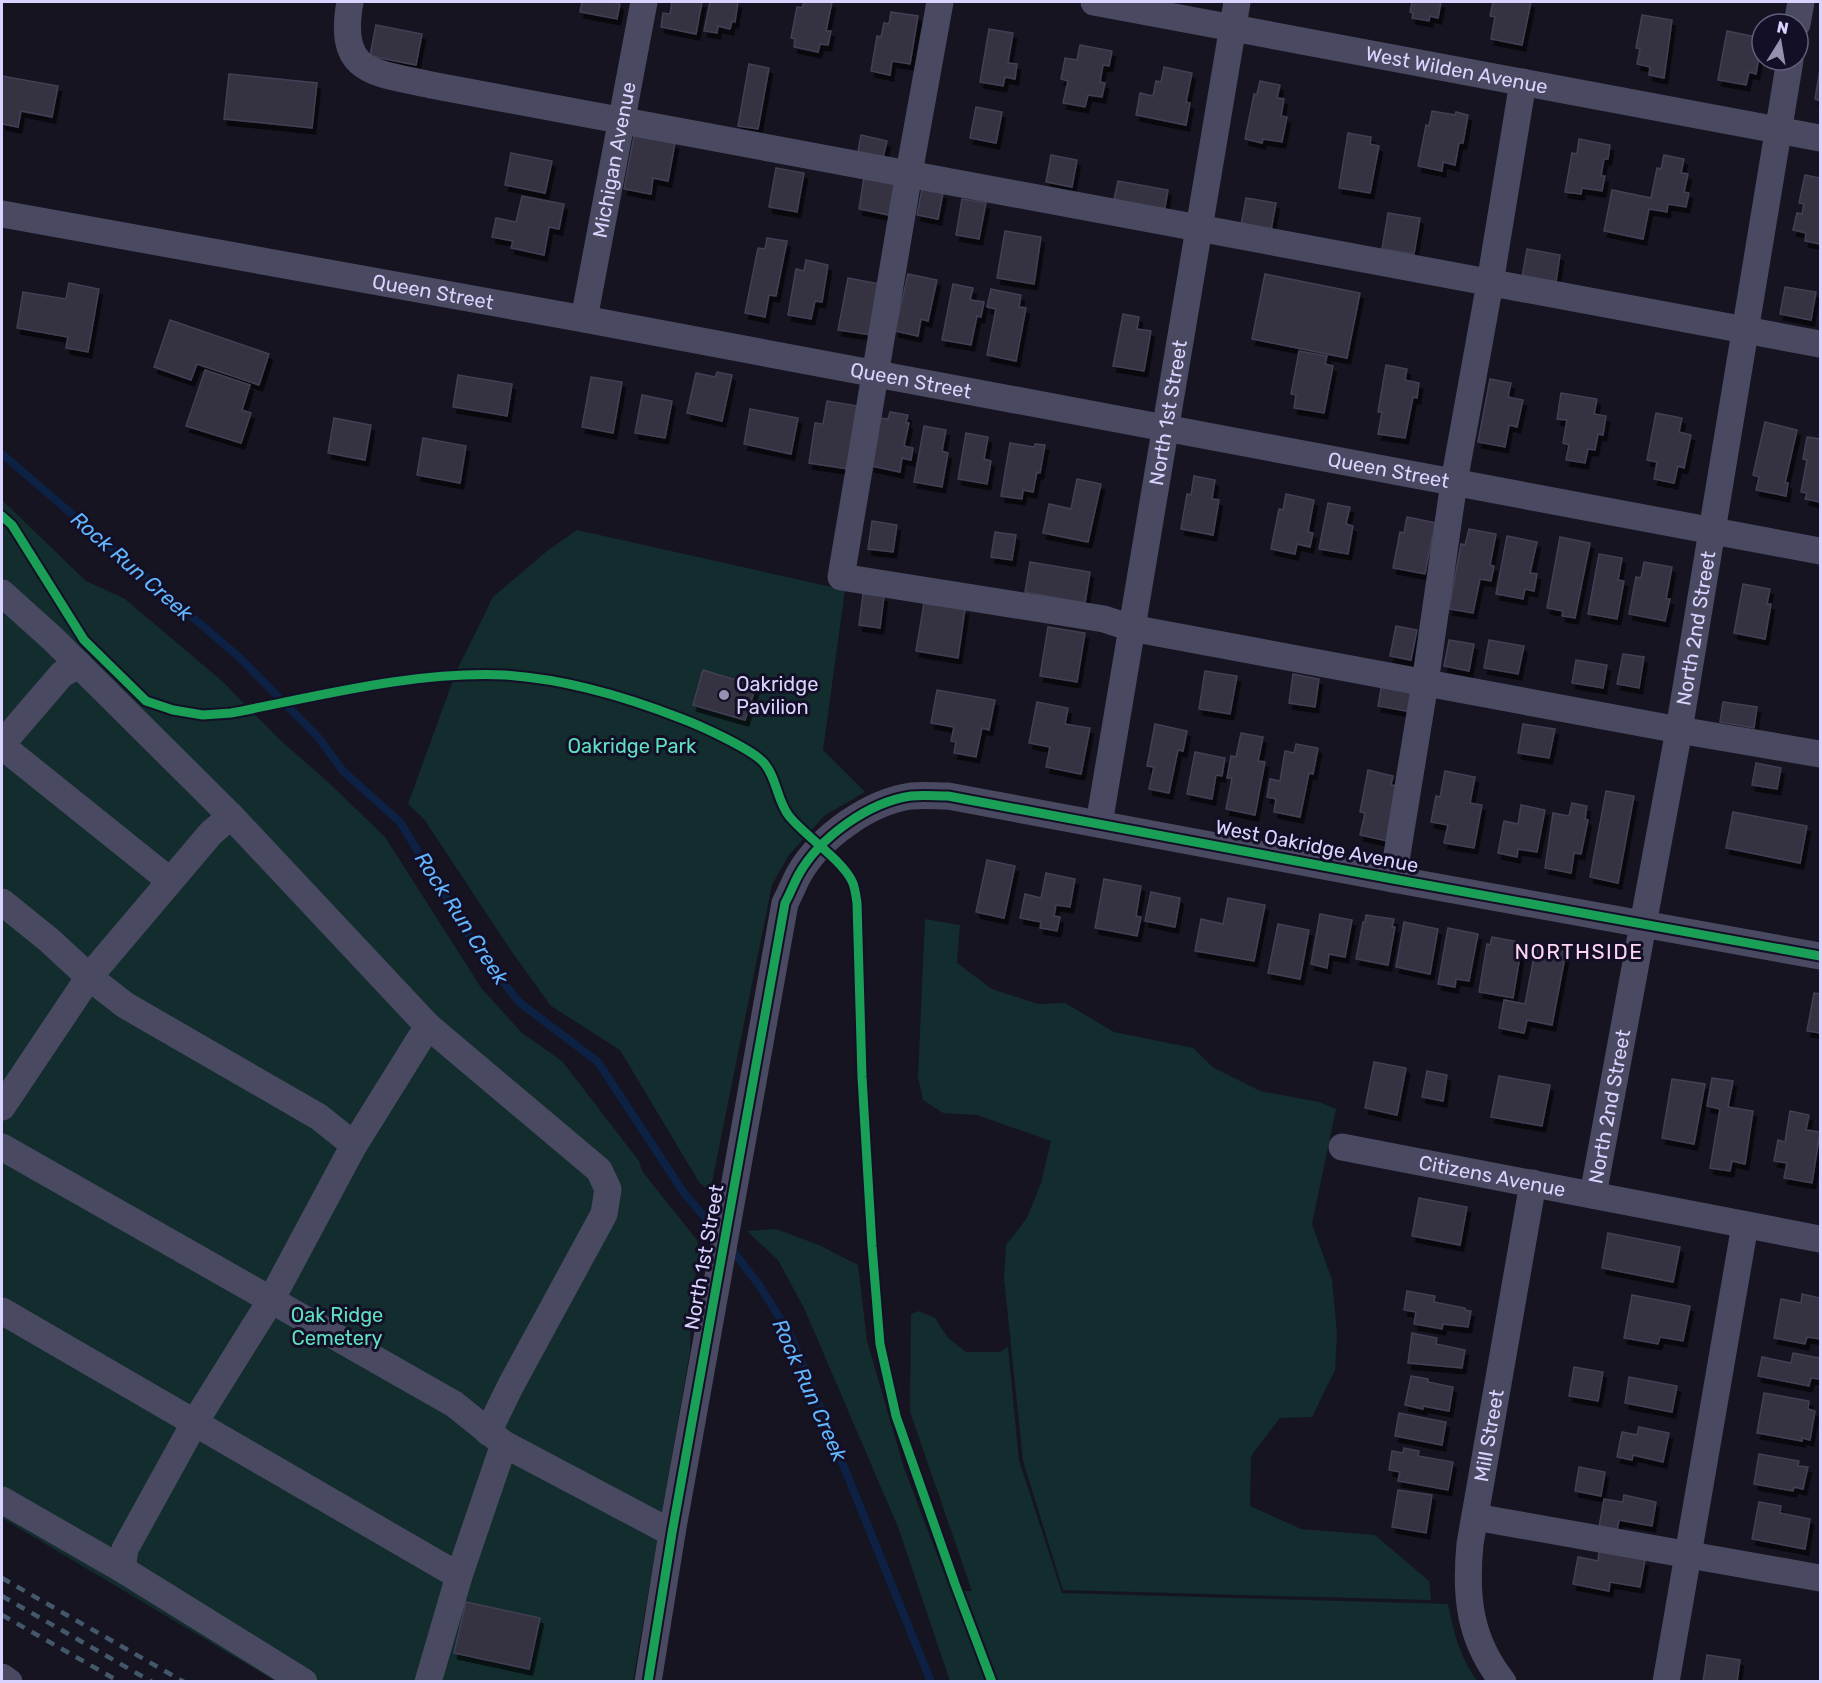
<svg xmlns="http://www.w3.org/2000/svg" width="1822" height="1683" font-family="Rubik,sans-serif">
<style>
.green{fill:#132c2d}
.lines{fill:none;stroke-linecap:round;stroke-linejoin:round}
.stream{stroke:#0d2144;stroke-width:8}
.building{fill:#343243;stroke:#433f54;stroke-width:1.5;filter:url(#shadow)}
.minor{stroke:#4a4962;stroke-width:27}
.rail{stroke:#43596b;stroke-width:4.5;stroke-dasharray:9 8;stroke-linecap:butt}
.cycleway-casing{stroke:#130f26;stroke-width:13}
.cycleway{stroke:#1a9f57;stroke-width:9}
.poi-dot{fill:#9591b1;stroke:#130f26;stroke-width:2}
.labels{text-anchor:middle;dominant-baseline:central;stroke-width:6;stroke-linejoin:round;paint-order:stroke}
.street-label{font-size:20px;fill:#d9d4ff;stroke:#130f26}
.poi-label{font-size:20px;fill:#d9d4ff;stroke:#130f26;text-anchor:start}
.park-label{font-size:20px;fill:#5fe0c0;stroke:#130f26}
.water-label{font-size:21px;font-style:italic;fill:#62b6ff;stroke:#130f26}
.neighbourhood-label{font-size:21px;letter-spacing:1.5px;fill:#ffd6f0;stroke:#130f26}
</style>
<defs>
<filter id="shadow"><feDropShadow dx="3.5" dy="6" stdDeviation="0" flood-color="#0009"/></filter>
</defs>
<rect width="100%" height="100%" fill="#161421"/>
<!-- green -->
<g class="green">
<path d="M2 500 86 581 125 599 222 681 279 739 328 782 385 837 482 989 522 1033 562 1061 639 1161 642 1171 697 1240 699 1249 691 1310 690 1351 633 1681H275L2 1518Z"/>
<path d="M577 530 845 590 823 750 865 792 824 816 789 855 772 885 710 1192 699 1182 620 1050 551 1006 512 952 424 819 408 804 456 672 493 597 547 551Z"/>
<path d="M925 919 960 925 957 963 992 989 1038 1004 1065 1003 1114 1032 1193 1048 1214 1068 1260 1091 1319 1102 1336 1109 1312 1224 1332 1280 1337 1334 1335 1370 1312 1417 1280 1418 1251 1456 1250 1506 1301 1529 1375 1535 1429 1581 1431 1600 1063 1590 1023 1461 1004 1278 1006 1245 1027 1218 1041 1183 1051 1141 977 1115 943 1113 923 1100 918 1077Z"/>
<path d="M776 1229 819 1245 858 1265 867 1341 904 1468 951 1591H972L910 1412 911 1314 919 1311 935 1318 948 1338 966 1352H1000L1008 1347 1019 1460 1062 1593 1448 1604C1454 1633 1460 1657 1477 1681H950L898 1527 804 1308 778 1260 747 1231Z"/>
</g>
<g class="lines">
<!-- stream -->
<g class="stream">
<path d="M2 454 239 657 318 737 343 771 400 822 480 953 519 1002 598 1062 684 1193 721 1236"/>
<path d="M729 1246 759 1285 791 1336 931 1682"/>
</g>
</g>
<!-- building -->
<g class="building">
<path d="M582 2H614L620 4 617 19 580 12Z"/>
<path d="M672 2H702L696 34 661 27 663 13 670 14Z"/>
<path d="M710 2H738L735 22 732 21 730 29 718 26 717 33 704 31Z"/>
<path d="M804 2H832L826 31H831L828 45 820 44 818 52 794 47 795 39 791 38 797 7 802 8Z"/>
<path d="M1412 2H1441L1438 18 1430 16 1429 21 1412 18 1413 13 1410 12Z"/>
<path d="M1493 2H1531L1522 45 1491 39 1495 17 1490 16Z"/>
<path d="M891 12 918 16 910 64 892 61 890 75 871 71 877 36 881 37 884 23 889 24Z"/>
<path d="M1642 15 1672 20 1664 78 1649 75 1650 67 1637 64 1640 49 1636 48Z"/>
<path d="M376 25 422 34 416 65 370 56Z"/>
<path d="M989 29 1013 33 1008 63 1017 64 1015 79 1005 77 1003 86 980 82Z"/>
<path d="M1727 31 1762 38 1756 74 1749 72 1746 85 1718 80Z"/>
<path d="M1080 45 1112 51 1109 66 1103 65 1100 82 1105 83 1102 97 1088 95 1085 107 1063 103 1068 81 1061 79 1065 58 1077 60Z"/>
<path d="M749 64 769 68 758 129 738 126Z"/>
<path d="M1164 67 1192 73 1186 102 1190 103 1186 125 1136 115 1140 93 1153 96 1156 81 1161 82Z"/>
<path d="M1820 69V101L1815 99Z"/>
<path d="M229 74 317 83 312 128 224 119Z"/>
<path d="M2 76 58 86 52 117 21 111 18 127 2 124Z"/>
<path d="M1260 81 1280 85 1277 98 1284 99 1281 116 1287 117 1282 142 1263 139 1262 143 1245 139 1254 94H1257Z"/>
<path d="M976 107 1002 112 996 143 970 138Z"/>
<path d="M1432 111 1455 115 1456 112 1468 115 1463 143H1459L1455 165 1443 162 1442 171 1418 166 1426 125 1429 126Z"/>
<path d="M1348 133 1371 137 1370 144 1379 146 1370 193 1339 188Z"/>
<path d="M861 135 887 141 883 157 858 152Z"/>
<path d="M634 136 675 143 668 181 653 178 651 194 624 189Z"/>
<path d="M1579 139 1610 145 1608 159H1604L1601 176H1605L1602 191 1582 188 1581 194 1565 192 1572 153 1577 154Z"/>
<path d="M511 153 552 161 545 193 505 185Z"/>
<path d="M1051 155 1077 160 1072 187 1046 182Z"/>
<path d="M1664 155 1684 159 1681 173 1688 174 1684 192 1689 193 1686 207 1668 204 1667 212 1649 209 1643 239 1604 231 1612 190 1651 198 1657 168 1661 169Z"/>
<path d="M776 168 804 173 797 212 769 207Z"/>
<path d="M1805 175 1820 178V244L1805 241 1806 233 1793 230 1797 213 1802 214 1804 204 1799 203Z"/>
<path d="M864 177 895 182 889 215 859 209Z"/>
<path d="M1118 181 1168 190 1164 213 1113 204Z"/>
<path d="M922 189 943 193 938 219 917 215Z"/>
<path d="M522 196 564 204 559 229 549 227 544 255 511 248 513 241 492 237 496 218 516 222Z"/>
<path d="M1246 198 1276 203 1271 230 1241 225Z"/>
<path d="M962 199 986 203 979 239 956 235Z"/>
<path d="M1388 213 1420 218 1414 254 1382 249Z"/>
<path d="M1005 231 1041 237 1034 284 997 278Z"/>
<path d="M767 238 787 241 776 296 769 295 765 317 745 313 758 248 765 249Z"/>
<path d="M1527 249 1560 255 1556 282 1522 277Z"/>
<path d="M806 260 828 265 822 302 815 301 811 319 788 315 796 269 804 271Z"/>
<path d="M908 274 937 280 928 321 921 319 918 336 895 331Z"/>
<path d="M1265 274 1360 293 1347 358 1252 339Z"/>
<path d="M848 278 880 284 871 335 838 330Z"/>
<path d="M69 283 99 289 88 352 66 348 68 337 17 328 23 292 66 299Z"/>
<path d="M953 284 973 288 970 300 984 302 981 317 977 316 971 345 942 340Z"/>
<path d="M1785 287 1816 292 1811 320 1780 314Z"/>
<path d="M991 289 1021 295 1019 307 1026 308 1016 361 987 355 996 309 987 307Z"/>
<path d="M1123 314 1139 317 1137 329 1151 331 1144 371 1113 366Z"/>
<path d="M170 320 269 354 259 385 197 364 191 380 154 367Z"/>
<path d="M1299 351 1327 356 1325 364 1333 366 1324 413 1294 408 1296 395 1291 394Z"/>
<path d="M1386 365 1407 369 1405 380 1419 383 1417 398 1413 397 1405 438 1378 434 1382 412H1378Z"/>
<path d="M205 370 250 385 242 410 251 413 241 443 186 426Z"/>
<path d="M717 372 732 375 722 421 687 413 696 373 715 377Z"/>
<path d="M458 375 512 384 507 416 453 407Z"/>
<path d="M591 377 622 382 613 433 582 427Z"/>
<path d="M1490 379 1511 383 1508 397 1523 400 1517 427 1509 425 1505 447 1478 442Z"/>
<path d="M1561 393 1597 399 1594 414 1606 416 1603 435 1598 434 1595 450 1588 449 1585 463 1566 460 1569 445 1563 443 1567 420 1557 419Z"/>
<path d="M642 395 672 401 665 438 635 433Z"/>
<path d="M827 401 858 406 848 469 809 463 815 423 823 424Z"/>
<path d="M750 409 798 418 791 454 744 444Z"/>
<path d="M890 412 908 415 906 423H909L904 446 913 448 911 460 902 458 900 472 871 466 880 418 888 419Z"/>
<path d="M1656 413 1682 418 1679 432 1691 435 1684 468 1678 466 1674 483 1654 479 1657 462 1647 460Z"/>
<path d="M334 418 371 425 365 460 328 453Z"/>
<path d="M1765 422 1797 430 1785 483H1788L1786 496 1756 490 1759 477 1753 475Z"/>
<path d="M924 426 946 430 942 451 948 453 942 487 914 482Z"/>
<path d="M966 433 988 437 984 459 991 461 987 484 958 479Z"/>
<path d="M1807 437 1820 439V502L1805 499 1807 493 1801 492 1807 460 1803 459Z"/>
<path d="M423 438 466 446 460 483 417 475Z"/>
<path d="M1010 443 1034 447 1035 444 1045 445 1040 473 1037 472 1033 492 1023 490 1022 499 1001 496Z"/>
<path d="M1194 476 1215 480 1212 499 1219 500 1213 535 1181 529 1187 494 1191 495Z"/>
<path d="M1077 479 1101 484 1088 542 1043 533 1049 504 1071 509Z"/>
<path d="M1286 494 1314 500 1308 532 1313 533 1310 547 1297 544 1295 554 1271 549 1279 509 1283 510Z"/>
<path d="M1328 503 1350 507 1346 524 1353 526 1348 554 1319 549Z"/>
<path d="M1407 517 1437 523 1434 539 1432 538 1425 574 1393 568 1400 532 1404 533Z"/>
<path d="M872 521 897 525 893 552 868 549Z"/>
<path d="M1469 529 1496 534 1490 565 1494 566 1491 581 1480 579 1473 613 1449 609 1461 544 1465 545Z"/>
<path d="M995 532 1016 535 1012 560 991 557Z"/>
<path d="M1507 536 1537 542 1530 573 1537 574 1534 591 1525 589 1523 599 1496 594Z"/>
<path d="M1560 537 1590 543 1575 618 1562 616 1563 611 1547 608Z"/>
<path d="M1599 554 1622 558 1618 580 1624 581 1617 619 1588 614Z"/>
<path d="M1030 562 1090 572 1085 603 1025 592Z"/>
<path d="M1644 562 1672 567 1666 599H1670L1665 621 1629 614 1636 577 1641 578Z"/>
<path d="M1743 584 1770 589 1767 604H1771L1765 639 1734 633Z"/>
<path d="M863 594 884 596 880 628 859 625Z"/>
<path d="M924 603 965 609 958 658 916 651Z"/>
<path d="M1396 626 1417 630 1411 660 1390 656Z"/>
<path d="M1048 627 1085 633 1077 682 1040 676Z"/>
<path d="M1449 640 1474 644 1469 671 1444 666Z"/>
<path d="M1489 640 1524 646 1518 674 1484 668Z"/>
<path d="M1623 654 1644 657 1639 688 1617 684Z"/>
<path d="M1576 660 1607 665 1603 688 1572 683Z"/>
<path d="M703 670 756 686 745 720 693 705Z"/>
<path d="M1205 671 1237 676 1230 714 1199 709Z"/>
<path d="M1293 674 1319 679 1315 707 1289 703Z"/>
<path d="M1382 683 1416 689 1411 712 1378 706Z"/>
<path d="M937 690 995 700 989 730 982 728 976 757 954 753 956 742 951 741 954 727 931 723Z"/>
<path d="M1037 702 1068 708 1065 724 1090 728 1081 774 1046 767 1050 747 1029 743Z"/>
<path d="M1723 702 1757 707 1754 728 1720 722Z"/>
<path d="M1155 724 1187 731 1183 751 1178 750 1169 793 1149 789 1154 767 1147 766Z"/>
<path d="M1523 724 1555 729 1549 758 1518 753Z"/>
<path d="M1241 733 1263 737 1258 761 1265 762 1255 815 1226 809 1232 778H1227L1231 756 1236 757Z"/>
<path d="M1296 744 1318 748 1313 774 1309 773 1300 817 1274 812 1276 799 1267 797 1270 779 1280 781 1285 751 1294 753Z"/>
<path d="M1195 752 1225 758 1222 776 1216 775 1212 799 1187 794Z"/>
<path d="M1756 763 1781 768 1777 789 1752 785Z"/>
<path d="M1368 770 1393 776 1391 785 1404 787 1388 841 1360 835 1365 813 1360 812Z"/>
<path d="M1445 771 1475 777 1470 803 1482 805 1474 848 1444 843 1448 825 1431 822 1436 796 1440 797Z"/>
<path d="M1606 791 1634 796 1618 883 1590 877Z"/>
<path d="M1572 803 1587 806 1585 819 1588 820 1581 854 1574 853 1571 873 1545 868 1553 813 1569 816Z"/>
<path d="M1521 805 1545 810 1537 852 1518 849 1517 857 1498 853 1504 821 1518 824Z"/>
<path d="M1733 812 1807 826 1800 863 1726 848Z"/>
<path d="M987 860 1015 866 1004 918 976 912Z"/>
<path d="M1046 873 1075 879 1070 907 1056 905 1054 916 1060 917 1057 931 1040 928 1041 922 1020 918 1025 894 1041 898Z"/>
<path d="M1104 879 1141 886 1136 916 1141 917 1137 936 1095 928Z"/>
<path d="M1151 892 1180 898 1175 927 1145 921Z"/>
<path d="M1228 898 1265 905 1254 961 1195 951 1201 919 1223 924Z"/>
<path d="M1320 914 1352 920 1345 957 1329 954 1327 968 1311 964Z"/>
<path d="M1366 915 1394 919 1392 927H1395L1388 965 1356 959 1363 922H1365Z"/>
<path d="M1404 922 1438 929 1430 974 1396 967Z"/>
<path d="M1278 924 1309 930 1300 979 1268 973Z"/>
<path d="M1448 928 1478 934 1469 981 1456 979 1455 987 1438 984Z"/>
<path d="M1492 937 1519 942 1518 950H1521L1513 998 1479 992 1487 944 1490 945Z"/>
<path d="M1536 946 1566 952 1552 1025 1527 1020 1524 1033 1499 1028 1504 1000 1525 1004Z"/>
<path d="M1814 993 1820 994V1033L1807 1031Z"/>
<path d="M1374 1062 1406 1068 1397 1115 1365 1108Z"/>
<path d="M1427 1071 1447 1075 1443 1101 1422 1097Z"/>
<path d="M1499 1076 1550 1085 1542 1126 1491 1117Z"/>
<path d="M1712 1078 1733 1081 1728 1107 1753 1111 1745 1164 1732 1161 1730 1171 1710 1168 1720 1109 1707 1106Z"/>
<path d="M1672 1079 1705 1084 1694 1144 1662 1138Z"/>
<path d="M1790 1111 1809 1115 1806 1130 1820 1132 1812 1183 1784 1178 1787 1163 1774 1161 1778 1140 1785 1142Z"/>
<path d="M1419 1198 1467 1207 1460 1245 1412 1236Z"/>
<path d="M1608 1233 1680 1247 1673 1282 1602 1268Z"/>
<path d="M1407 1291 1435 1296 1434 1302 1465 1308V1310L1471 1311 1468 1327 1443 1324 1442 1329 1414 1324 1416 1312 1404 1310Z"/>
<path d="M1802 1294 1820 1298V1339L1807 1337 1805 1344 1774 1338 1781 1299 1801 1303Z"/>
<path d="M1632 1295 1690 1306 1683 1341 1660 1337 1658 1344 1624 1338Z"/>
<path d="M1412 1333 1437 1338 1436 1344 1465 1350 1462 1368 1408 1363Z"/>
<path d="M1793 1353 1820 1358V1379L1811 1378 1809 1386 1758 1376 1762 1357 1791 1363Z"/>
<path d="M1574 1367 1603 1372 1598 1401 1569 1396Z"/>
<path d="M1411 1376 1428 1379V1382L1453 1387 1449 1411 1423 1406V1409L1405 1405Z"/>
<path d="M1629 1377 1677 1386 1672 1412 1625 1403Z"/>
<path d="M1764 1393 1809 1401 1808 1409 1815 1411 1810 1440 1802 1438V1441L1757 1433Z"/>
<path d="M1399 1413 1446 1422 1442 1445 1395 1436Z"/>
<path d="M1639 1427 1669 1433 1663 1462 1633 1455 1632 1460 1617 1457 1622 1432 1637 1435Z"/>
<path d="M1404 1448 1419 1451 1418 1456 1453 1462 1448 1490 1398 1481 1400 1472 1389 1470 1392 1451 1403 1453Z"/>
<path d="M1759 1454 1799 1461 1798 1466 1808 1467 1803 1489 1794 1487 1793 1491 1754 1484Z"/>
<path d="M1579 1467 1605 1472 1601 1496 1575 1491Z"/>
<path d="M1398 1490 1432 1495 1426 1533 1392 1527Z"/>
<path d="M1624 1495 1656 1502 1652 1526 1619 1520 1617 1531 1599 1527 1604 1499 1623 1502Z"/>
<path d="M1759 1502 1781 1506 1780 1513 1810 1519 1805 1549 1752 1539Z"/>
<path d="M1599 1551 1645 1560 1640 1587 1610 1582 1609 1591 1573 1584 1578 1557 1598 1561Z"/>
<path d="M466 1602 540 1618 529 1669 454 1653Z"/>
<path d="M1707 1655 1740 1660 1737 1682H1703Z"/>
</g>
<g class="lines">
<!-- minor -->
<g class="minor">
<path d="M350 2C337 74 373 72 431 85L1820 344"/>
<path d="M940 2 909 173 841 577 1104 619 1131 628 1679 730 1820 754"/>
<path id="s1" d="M1094 2 1820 138"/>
<path d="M1797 24 1801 2"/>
<path id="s2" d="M2 214 584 319 1820 551"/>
<path id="s3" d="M584 319 644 2"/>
<path d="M2 593 53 639 231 816 428 1026 599 1170 608 1189 604 1214 511 1385 488 1432"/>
<path d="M2 744 62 674 79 665"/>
<path d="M2 746 169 880"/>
<path id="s4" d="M1099 824 1237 2"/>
<path d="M1393 879 1425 683 1454 482 1490 283 1523 82"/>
<path d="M2 902 49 940 89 977 125 1005 319 1117 354 1145"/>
<path d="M2 1107 89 977 211 833 231 816"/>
<path d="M2 1147 454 1404 504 1444 672 1533"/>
<path id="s5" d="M1342 1147 1820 1239"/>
<path id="s6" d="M1593 1195 1679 730 1790 60"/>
<path d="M2 1311 459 1576"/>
<path d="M2 1500 122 1569 304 1682"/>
<path d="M1475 1517 1820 1578"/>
<path d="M122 1569 125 1549 195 1422 271 1300 354 1145 428 1026"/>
<path d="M2 1677 9 1682"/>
<path d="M428 1682 459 1576 504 1444"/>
<path d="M648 1682 672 1533 785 903C790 894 794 883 799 874 820 837 869 802 911 796 923 795 936 796 948 796L1393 879 1820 956"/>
<path id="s7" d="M1503 1682C1469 1639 1465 1596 1470 1544L1533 1183"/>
<path d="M1666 1682 1745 1225"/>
</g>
<!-- rail -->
<g class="rail">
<path d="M2 1578 184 1682"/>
<path d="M2 1596 152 1682"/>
<path d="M2 1615 120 1682"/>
</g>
<!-- cycleway casing -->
<g class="cycleway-casing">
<g id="cycleway">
<path d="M2 516 12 525 84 640 146 701 173 710 203 715 231 713C320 696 413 671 505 675 565 679 624 696 680 718 699 725 752 749 764 763 777 778 777 801 789 816 806 837 840 858 852 881 855 887 856 896 857 903L862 1077 872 1246 880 1344 896 1416 955 1584 992 1682"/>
<path d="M648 1682 672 1533 785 903C790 894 794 883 799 874 820 837 869 802 911 796 923 795 936 796 948 796L1393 879 1820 956"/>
</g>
</g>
<!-- cycleway -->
<use href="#cycleway" class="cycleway"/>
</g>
<!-- markers -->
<circle class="poi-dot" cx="724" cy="695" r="6"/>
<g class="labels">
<!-- street labels -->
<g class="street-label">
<text stroke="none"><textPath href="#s1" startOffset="369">West Wilden Avenue</textPath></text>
<text stroke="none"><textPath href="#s3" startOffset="162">Michigan Avenue</textPath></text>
<text stroke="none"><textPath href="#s2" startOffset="438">Queen Street</textPath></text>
<text stroke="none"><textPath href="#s2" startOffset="924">Queen Street</textPath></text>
<text stroke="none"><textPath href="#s4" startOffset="417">North 1st Street</textPath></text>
<text stroke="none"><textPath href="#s2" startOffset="1410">Queen Street</textPath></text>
<text stroke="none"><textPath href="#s6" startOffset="576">North 2nd Street</textPath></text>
<text transform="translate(1317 846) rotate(11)">West Oakridge Avenue</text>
<text stroke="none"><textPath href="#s6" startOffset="90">North 2nd Street</textPath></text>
<text stroke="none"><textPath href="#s5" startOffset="153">Citizens Avenue</textPath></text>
<text transform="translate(704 1257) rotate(-80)">North 1st Street</text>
<text stroke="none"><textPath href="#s7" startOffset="256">Mill Street</textPath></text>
</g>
<!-- poi labels -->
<g class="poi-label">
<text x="736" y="684">Oakridge<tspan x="736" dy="23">Pavilion</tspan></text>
</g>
<!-- park labels -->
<g class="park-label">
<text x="632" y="746">Oakridge Park</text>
<text x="337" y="1315">Oak Ridge<tspan x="337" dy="23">Cemetery</tspan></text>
</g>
<!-- water labels -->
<g class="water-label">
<text transform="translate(132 566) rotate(41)">Rock Run Creek</text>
<text transform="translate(462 918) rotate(57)">Rock Run Creek</text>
<text transform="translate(810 1390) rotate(66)">Rock Run Creek</text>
</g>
<!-- neighbourhood labels -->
<g class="neighbourhood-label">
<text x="1579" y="951">NORTHSIDE</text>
</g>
</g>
<!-- border -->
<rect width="1822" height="1683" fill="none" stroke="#d9d4ff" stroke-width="6"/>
<!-- north arrow -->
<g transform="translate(1780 42) rotate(11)"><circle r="28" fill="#130f26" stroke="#625e7d" stroke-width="1.5"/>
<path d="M0-4.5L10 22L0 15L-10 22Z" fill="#9591b1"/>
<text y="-9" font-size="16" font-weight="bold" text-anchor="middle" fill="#d9d4ff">N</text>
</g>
</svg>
